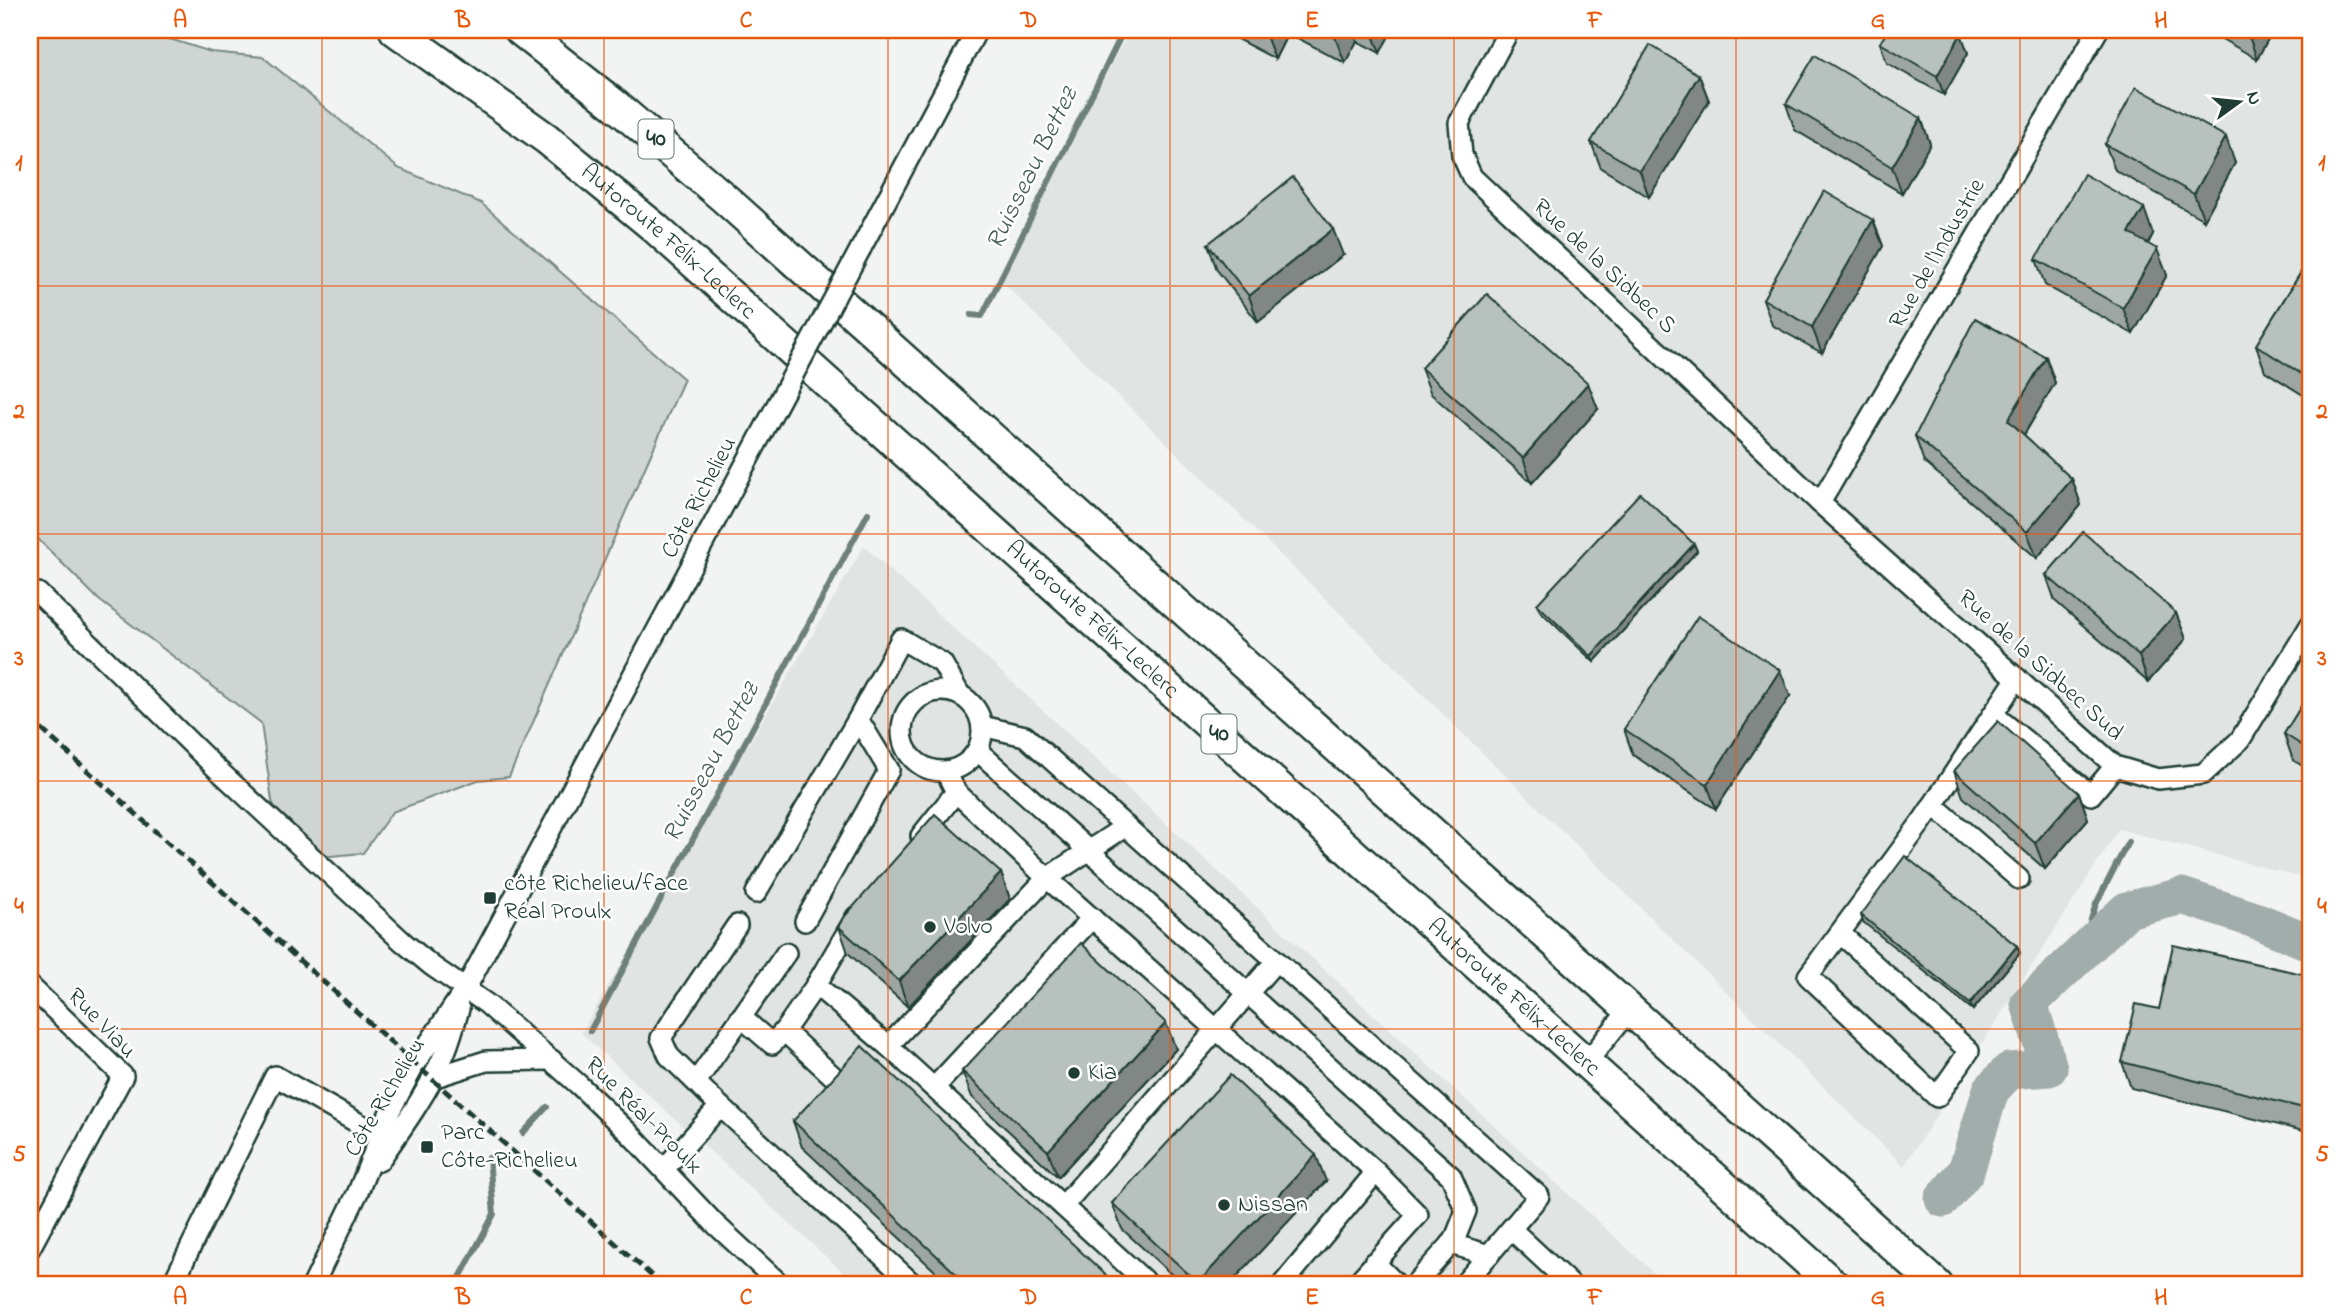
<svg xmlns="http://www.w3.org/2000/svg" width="2341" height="1315" font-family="'Indie Flower',sans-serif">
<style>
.built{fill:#e0e4e3}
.green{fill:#ced5d3;stroke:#768984;stroke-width:2}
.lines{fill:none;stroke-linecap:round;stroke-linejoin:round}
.stream{stroke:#6d807b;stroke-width:6}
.river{stroke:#a1adaa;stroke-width:37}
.minor-casing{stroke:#1f3d34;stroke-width:24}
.highway-casing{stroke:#1f3d34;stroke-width:35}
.minor{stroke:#fff;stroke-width:19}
.highway{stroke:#fff;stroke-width:30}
.rail{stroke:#1f3d34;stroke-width:5;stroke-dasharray:10 5;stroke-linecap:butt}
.minor-bridge-casing{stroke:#1f3d34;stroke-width:24;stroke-linecap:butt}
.minor-bridge{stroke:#fff;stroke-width:19}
.wall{fill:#9da6a3;stroke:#1f3d34;stroke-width:2}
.shaded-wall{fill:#808784;stroke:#1f3d34;stroke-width:2}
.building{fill:#b7c1bd;stroke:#1f3d34;stroke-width:2}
.grid{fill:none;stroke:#e8590c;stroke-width:2;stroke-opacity:0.55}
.poi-dot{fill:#1f3d34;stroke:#fff;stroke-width:2.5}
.labels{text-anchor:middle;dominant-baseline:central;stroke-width:5;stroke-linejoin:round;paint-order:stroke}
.shield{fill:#fff;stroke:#627771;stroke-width:2}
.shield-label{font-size:23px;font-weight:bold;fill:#1f3d34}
.street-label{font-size:24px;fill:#1f3d34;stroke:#fff}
.poi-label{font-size:24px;fill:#1f3d34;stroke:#fff;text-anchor:start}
.water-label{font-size:26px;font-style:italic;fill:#465f57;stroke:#fff}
.neatline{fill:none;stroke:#e8590c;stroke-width:2.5}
.grid-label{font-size:23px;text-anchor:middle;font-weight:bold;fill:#e8590c}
</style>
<rect width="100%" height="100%" fill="#f2f3f3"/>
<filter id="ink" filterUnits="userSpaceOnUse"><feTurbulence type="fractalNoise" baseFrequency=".0143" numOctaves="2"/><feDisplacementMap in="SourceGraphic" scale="14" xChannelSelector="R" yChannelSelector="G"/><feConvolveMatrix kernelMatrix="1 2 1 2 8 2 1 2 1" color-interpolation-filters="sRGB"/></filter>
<g filter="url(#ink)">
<!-- built -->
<g class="built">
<path d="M1130 30H2311V880L2119 829 1904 1166 997 277Z"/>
<path d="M864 546 1667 1285H857L581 1033Z"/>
</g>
<!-- green -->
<path class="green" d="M30 30H156L157 35 211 52 263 57 398 168 481 203 684 379 509 777 478 780 392 812 363 853 298 859 272 801 261 723 99 600 30 531Z"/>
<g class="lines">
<!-- stream -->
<g class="stream">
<path d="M971 315 982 316 1124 30"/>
<path d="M2079 956 2096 904 2128 842"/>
<path d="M590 1031 868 513"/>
<path d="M523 1133 547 1107"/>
<path d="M456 1285 494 1214 489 1158"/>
</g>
<!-- river -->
<path class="river" d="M1943 1199 1966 1171 1991 1090 2009 1071 2049 1068 2029 1003 2127 910 2182 896 2255 920 2311 943"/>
<!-- minor casing -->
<g class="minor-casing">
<g id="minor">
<path d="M1509 30 1459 123 1462 155 1472 177 1820 503 2115 766 2158 779 2203 774 2240 740 2311 624"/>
<path d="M861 248 977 30"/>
<path d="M1820 503 2098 30"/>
<path d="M38 593 216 768 403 942 432 966 487 1004 579 1085 632 1136 714 1223 781 1285"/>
<circle cx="942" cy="731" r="40"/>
<path d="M1993 714 2091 795 2115 766"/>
<path d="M982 726 1025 736 1539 1196 1463 1285"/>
<path d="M978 751 1451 1176 1466 1211 1454 1241 1414 1285"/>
<path d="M1933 805 2019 879"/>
<path d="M1126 826 1047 878 1376 1172 1282 1285"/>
<path d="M921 836 956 792 946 772"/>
<path d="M756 893 858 719 901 639 942 663 960 695"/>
<path d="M805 921 889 770 858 719"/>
<path d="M737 925 661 1038 669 1056 720 1106 914 1285"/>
<path d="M1840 933 1969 1051 1937 1097 1808 976 1923 820 2017 678"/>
<path d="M816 985 888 1046 1047 878 956 792"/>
<path d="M30 986 123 1076 30 1248"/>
<path d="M741 1017 772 1044 784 1031"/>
<path d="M888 1046 1149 1285"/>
<path d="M1586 1063 1629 1010"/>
<path d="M432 1078 486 1061 552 1060"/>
<path d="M835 1078 784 1031 816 985 856 917"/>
<path d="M696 1082 786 953"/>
<path d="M934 1088 1092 918"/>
<path d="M379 1161C402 1128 427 1094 443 1057 450 1042 454 1025 459 1009"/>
<path d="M664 1169 720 1106"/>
<path d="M1063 1206 1276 961"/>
<path d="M1511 1229 1571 1285"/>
<path d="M1451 1244 1489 1255"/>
<path d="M1374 1262 1397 1285"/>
<path d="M172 1285 275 1076 381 1136"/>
<path d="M313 1285 358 1192 391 1109 415 1064 466 988 776 407"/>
<path d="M1355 1285 1418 1215 1376 1172"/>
</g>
</g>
<!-- highway casing -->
<g class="highway-casing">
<g id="highway">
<path id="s1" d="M395 30 547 139 654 227 1834 1285"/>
<path d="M520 30 615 105 724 198 1937 1285"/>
</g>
</g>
<!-- minor -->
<use href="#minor" class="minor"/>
<!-- highway -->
<use href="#highway" class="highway"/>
<!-- rail -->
<path class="rail" d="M30 719 662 1285"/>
<!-- minor-bridge casing -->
<g class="minor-bridge-casing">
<path id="minor-bridge" d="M776 407 861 248"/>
</g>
<!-- minor-bridge -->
<use href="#minor-bridge" class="minor-bridge"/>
</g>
<!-- wall -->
<g class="wall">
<path d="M1220 30H1392L1380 53 1357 41 1345 63 1288 33 1275 59Z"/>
<path d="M2206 30H2273L2257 59Z"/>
<path d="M1961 34 1968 53 1944 95 1887 63 1880 43Z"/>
<path d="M1699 75 1709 101 1649 197 1601 168 1591 142Z"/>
<path d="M1786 104 1921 118 1930 144 1902 193 1795 130Z"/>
<path d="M2105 144 2235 163 2204 220 2115 170Z"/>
<path d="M1873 220 1883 246 1822 353 1772 325 1763 299Z"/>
<path d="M2153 234 2148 244 2167 275 2133 334 2045 285 2036 259Z"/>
<path d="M1208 244 1343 255 1258 322 1217 270Z"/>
<path d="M2311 256V400L2265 371 2256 345Z"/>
<path d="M2046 357 2055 383 2024 435 2072 479 2081 505 2037 558 1924 462 1915 436Z"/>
<path d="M1421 368 1598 409 1532 483 1431 394Z"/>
<path d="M1694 544 1697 551 1594 662 1540 611 1537 604Z"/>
<path d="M2046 575 2176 613 2186 639 2148 682 2055 601Z"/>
<path d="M2311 690V771L2293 760 2284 734Z"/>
<path d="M1790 696 1716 809 1633 755 1624 729Z"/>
<path d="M1954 771 2079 793 2088 819 2045 869 1963 797Z"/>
<path d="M1001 873 1010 899 908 1007 848 953 839 927Z"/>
<path d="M1861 915 2017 946 2020 953 1973 1010 1863 922Z"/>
<path d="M2311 976V1133L2131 1088 2122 1062 2159 1009Z"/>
<path d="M1176 1049 1058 1177 972 1097 962 1071Z"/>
<path d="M793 1121 1108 1277 1111 1285H950L802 1147Z"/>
<path d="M1326 1181 1229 1285H1183L1122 1229 1112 1203Z"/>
</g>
<!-- shaded-wall -->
<g class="shaded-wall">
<path d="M1267 30H1287L1288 33 1275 59 1265 33Z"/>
<path d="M1339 30H1353L1357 41 1345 63 1335 37Z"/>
<path d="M1371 30H1392L1380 53Z"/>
<path d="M2255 30H2273L2257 59 2250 39Z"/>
<path d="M1961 34 1968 53 1944 95 1937 76Z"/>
<path d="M1699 75 1709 101 1649 197 1640 171Z"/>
<path d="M1921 118 1930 144 1902 193 1892 167Z"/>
<path d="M2226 137 2235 163 2204 220 2194 194Z"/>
<path d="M2144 208 2153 234 2139 259 2129 233Z"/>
<path d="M1873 220 1883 246 1822 353 1812 327Z"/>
<path d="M1333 229 1343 255 1258 322 1249 296Z"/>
<path d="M2157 249 2167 275 2133 334 2123 308Z"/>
<path d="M2046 357 2055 383 2017 446 2008 420Z"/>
<path d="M1588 383 1598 409 1532 483 1523 458Z"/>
<path d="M2072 479 2081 505 2037 558 2027 532Z"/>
<path d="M1694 544 1697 551 1594 662 1591 656Z"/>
<path d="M2176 613 2186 639 2148 682 2139 656Z"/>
<path d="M1780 670 1790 696 1716 809 1707 784Z"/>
<path d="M2079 793 2088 819 2045 869 2035 843Z"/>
<path d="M1001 873 1010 899 908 1007 899 981Z"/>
<path d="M2017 946 2020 953 1973 1010 1970 1004Z"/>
<path d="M1166 1023 1176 1049 1058 1177 1048 1151Z"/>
<path d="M1316 1155 1326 1181 1229 1285H1199L1198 1283Z"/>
<path d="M1108 1277 1111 1285H1101Z"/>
</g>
<!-- building -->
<g class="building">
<path d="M1321 30H1339L1335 37Z"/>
<path d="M1888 30H1954L1961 34 1937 76 1880 43Z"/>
<path d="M2234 30H2255L2250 39Z"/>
<path d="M1650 45 1699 75 1640 171 1591 142Z"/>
<path d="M1815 55 1921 118 1892 167 1786 104Z"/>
<path d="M2136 87 2226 137 2194 194 2105 144Z"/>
<path d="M2084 174 2144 208 2129 233 2157 249 2123 308 2036 259Z"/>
<path d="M1293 177 1333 229 1249 296 1208 244Z"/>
<path d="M1824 191 1873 220 1812 327 1763 299Z"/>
<path d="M2311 256V380L2256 345Z"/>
<path d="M1487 294 1588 383 1523 458 1421 368Z"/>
<path d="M1975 318 2046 357 2008 420 2072 479 2027 532 1915 436Z"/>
<path d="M1640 493 1694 544 1591 656 1537 604Z"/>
<path d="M2083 532 2176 613 2139 656 2046 575Z"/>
<path d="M1698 616 1780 670 1707 784 1624 729Z"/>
<path d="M2311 690V751L2284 734Z"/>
<path d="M1998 721 2079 793 2035 843 1954 771Z"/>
<path d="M935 814 1001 873 899 981 839 927 845 916Z"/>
<path d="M1905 856 2017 946 1970 1004 1861 915Z"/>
<path d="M1081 943 1166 1023 1048 1151 962 1071Z"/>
<path d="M2173 945 2311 976V1110L2122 1062 2136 1004 2159 1009Z"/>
<path d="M862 1046 1108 1277 1101 1285H968L793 1121Z"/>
<path d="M1230 1075 1316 1155 1198 1283 1112 1203Z"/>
</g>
</g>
<!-- grid -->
<path class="grid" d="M322 30V1285M604 30V1285M888 30V1285M1170 30V1285M1454 30V1285M1736 30V1285M2020 30V1285M30 286H2311M30 534H2311M30 781H2311M30 1029H2311"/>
<!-- markers -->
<g class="poi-dot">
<rect x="483" y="891" width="14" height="14" rx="3.5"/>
<circle cx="930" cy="927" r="7"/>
<circle cx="1074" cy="1073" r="7"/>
<rect x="420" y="1140" width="14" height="14" rx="3.5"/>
<circle cx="1224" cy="1205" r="7"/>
</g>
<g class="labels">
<!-- shield labels -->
<g class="shield">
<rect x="638.5" y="119.5" width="35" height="39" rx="5"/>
<rect x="1201.5" y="714.5" width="35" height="39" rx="5"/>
</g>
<g class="shield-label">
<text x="656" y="139">40</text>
<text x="1219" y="734">40</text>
</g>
<!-- street labels -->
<g class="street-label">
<text stroke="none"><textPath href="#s1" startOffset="346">Autoroute Félix-Leclerc</textPath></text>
<text transform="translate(1938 254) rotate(-60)">Rue de l'Industrie</text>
<text transform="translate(1604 267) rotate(43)">Rue de la Sidbec S</text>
<text transform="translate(700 498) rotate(-62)">Côte Richelieu</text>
<text stroke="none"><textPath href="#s1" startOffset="914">Autoroute Félix-Leclerc</textPath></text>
<text transform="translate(2040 666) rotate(42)">Rue de la Sidbec Sud</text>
<text stroke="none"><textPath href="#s1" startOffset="1480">Autoroute Félix-Leclerc</textPath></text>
<text transform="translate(101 1024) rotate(46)">Rue Viau</text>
<text transform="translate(386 1098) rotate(-59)">Côte Richelieu</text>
<text transform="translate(643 1116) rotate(45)">Rue Réal-Proulx</text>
</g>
<!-- poi labels -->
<g class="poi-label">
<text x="504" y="884">côte Richelieu/face<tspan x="504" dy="28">Réal Proulx</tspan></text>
<text x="944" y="927">Volvo</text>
<text x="1088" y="1073">Kia</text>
<text x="441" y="1133">Parc<tspan x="441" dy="28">Côte-Richelieu</tspan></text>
<text x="1238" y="1205">Nissan</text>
</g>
<!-- water labels -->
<g class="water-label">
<text transform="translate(1033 169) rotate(-64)">Ruisseau Bettez</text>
<text transform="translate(712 763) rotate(-62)">Ruisseau Bettez</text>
</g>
</g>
<!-- margin -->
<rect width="2341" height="1315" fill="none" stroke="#fff" stroke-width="77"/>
<!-- north arrow -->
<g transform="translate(2239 102) rotate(75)" stroke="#ffffff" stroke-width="5" paint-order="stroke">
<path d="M0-5L12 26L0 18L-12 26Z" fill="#1f3d34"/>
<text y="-10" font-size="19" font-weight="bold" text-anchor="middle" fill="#1f3d34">N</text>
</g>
<rect x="38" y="38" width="2264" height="1238" class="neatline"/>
<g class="grid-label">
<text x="180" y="27">A</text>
<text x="463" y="27">B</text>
<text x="746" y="27">C</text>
<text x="1029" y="27">D</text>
<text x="1312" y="27">E</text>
<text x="1595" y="27">F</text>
<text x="1878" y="27">G</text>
<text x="2161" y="27">H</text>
<text x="19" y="170">1</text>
<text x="2322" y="170">1</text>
<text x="19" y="418">2</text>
<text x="2322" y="418">2</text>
<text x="19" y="665">3</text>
<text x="2322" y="665">3</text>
<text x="19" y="913">4</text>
<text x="2322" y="913">4</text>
<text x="19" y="1161">5</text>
<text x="2322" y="1161">5</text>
<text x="180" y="1304">A</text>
<text x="463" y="1304">B</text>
<text x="746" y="1304">C</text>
<text x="1029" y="1304">D</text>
<text x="1312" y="1304">E</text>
<text x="1595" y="1304">F</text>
<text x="1878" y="1304">G</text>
<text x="2161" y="1304">H</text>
</g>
</svg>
